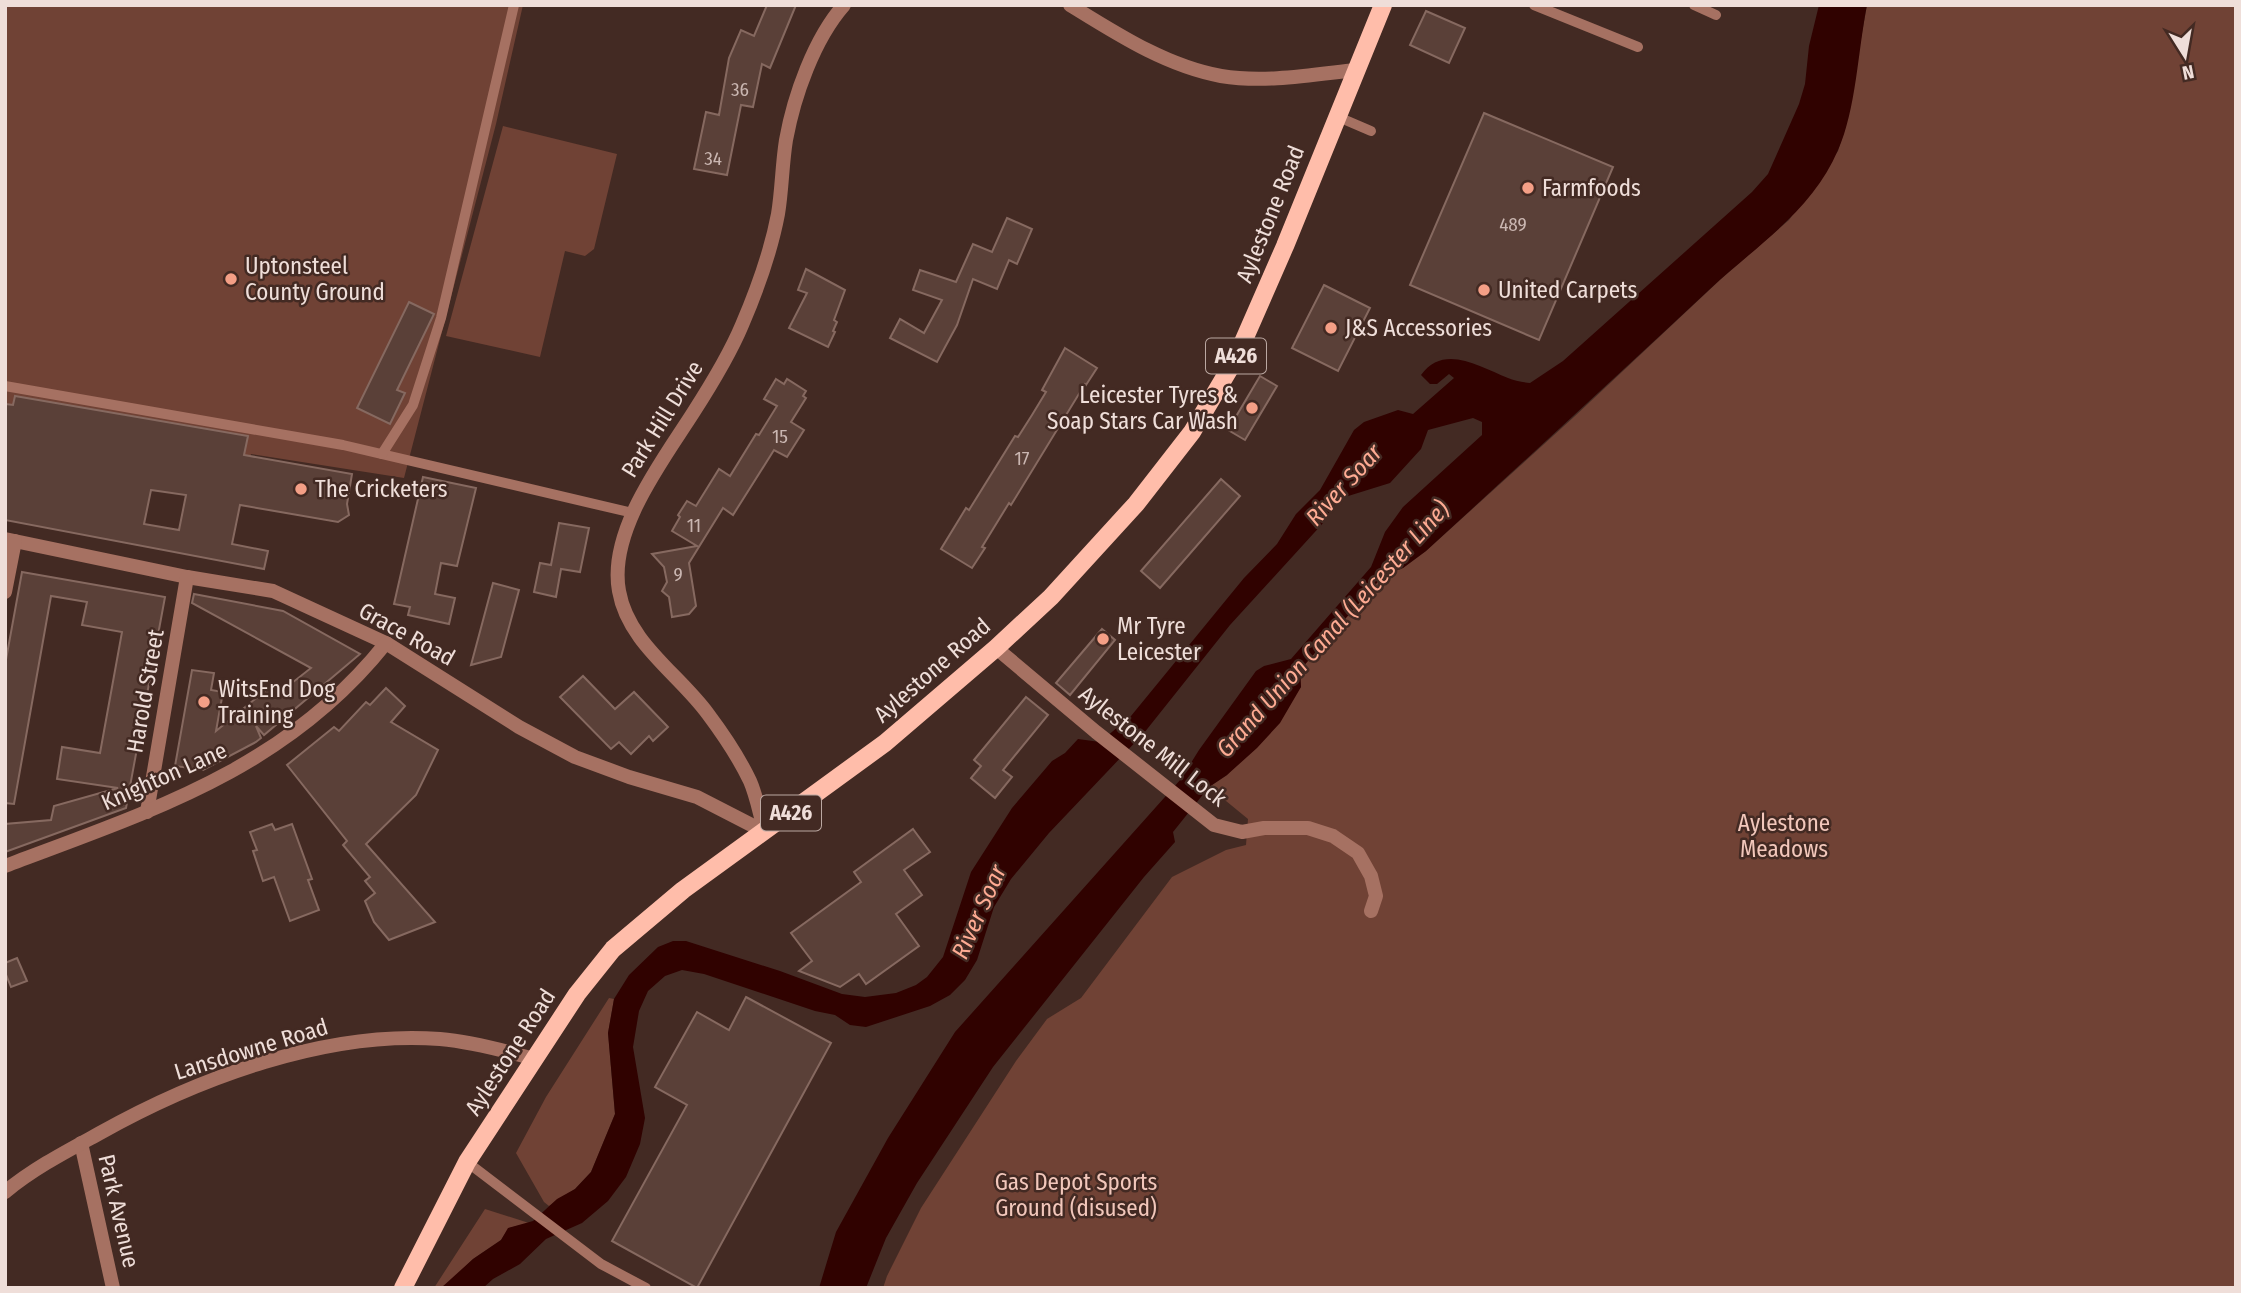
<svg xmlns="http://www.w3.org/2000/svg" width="2241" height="1293" font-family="'Fira Sans Condensed',sans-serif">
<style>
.green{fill:#704235}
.water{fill:#300200}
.building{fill:#5a4038;stroke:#866960;stroke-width:2;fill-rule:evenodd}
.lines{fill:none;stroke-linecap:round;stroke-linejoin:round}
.service{stroke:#a67162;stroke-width:10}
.minor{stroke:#a67162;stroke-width:14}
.primary{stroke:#ffbdaa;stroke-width:18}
.poi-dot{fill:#f49f86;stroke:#432a23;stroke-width:2.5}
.labels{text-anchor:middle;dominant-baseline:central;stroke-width:5;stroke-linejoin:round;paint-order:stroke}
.number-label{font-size:19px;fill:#cab6b1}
.shield{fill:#432a23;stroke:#bba8a2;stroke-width:2}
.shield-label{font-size:21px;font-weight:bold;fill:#efded9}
.poi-label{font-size:23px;fill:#efded9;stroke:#432a23;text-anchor:start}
.street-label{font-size:23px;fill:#efded9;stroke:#432a23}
.park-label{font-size:23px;fill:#f2c7bb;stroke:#432a23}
.water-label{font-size:24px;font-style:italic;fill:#feab93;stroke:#432a23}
</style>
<rect width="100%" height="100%" fill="#432a23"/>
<!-- green -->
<g class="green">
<path d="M5 5H523L496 124 404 478 251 454 245 479 5 434Z"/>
<path d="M1867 5H2236V1288H883L887 1276 921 1208 1016 1061 1047 1019 1081 998 1172 877 1226 850 1246 845 1248 819 1209 787 1227 775 1301 687 1300 670 1384 574 1403 568 1426 551 1575 416 1721 279 1789 220 1838 151 1845 129Z"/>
<path d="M503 126 617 154 594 249 585 256 565 251 540 357 446 336Z"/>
<path d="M609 998 614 999 608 1033 615 1114 591 1172 575 1189 549 1206 544 1202 516 1153 546 1097Z"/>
<path d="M485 1209 529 1223 509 1228 501 1240 473 1259 447 1285 434 1288Z"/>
</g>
<!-- water -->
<path class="water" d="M1819 5H1867C1858 50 1856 110 1838 150 1813 210 1756 246 1710 289 1616 377 1521 464 1426 551L1403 568 1384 575 1300 670 1301 687 1280 723 1257 748 1227 775 1209 787 1173 832 1175 842 1144 877 993 1067 917 1183 886 1238 866 1288H819L836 1232 888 1138 955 1032 1181 779 1199 750 1256 671 1264 666 1291 659 1371 567 1385 532 1403 507 1482 435V422L1473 418 1428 430 1421 449 1390 483 1345 497 1332 507 1324 522 1230 625 1144 733 1049 833 1011 879 994 907 977 960 965 980 950 995 930 1006 866 1027 850 1025 835 1015 815 1011 704 974 682 970 665 976 648 991 639 1011 633 1047 645 1118 640 1144 626 1177 608 1201 582 1223 546 1239 520 1264 493 1279 483 1288H441L473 1259 501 1240 508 1228 533 1221 557 1199 575 1189 591 1172 615 1114 608 1033 614 999 629 975 658 947 673 941H686L780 971 842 994 865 997 896 993 916 985 927 977 943 957 971 872 1012 808 1052 761 1065 753 1078 739 1100 742 1131 716 1244 578 1277 544 1296 514 1320 490 1354 430 1364 422 1398 410 1413 414 1454 378 1449 374 1437 384H1430L1421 375C1444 343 1480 367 1508 378 1514 381 1523 382 1530 383L1563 361 1752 192 1768 174 1799 104 1805 84 1809 46Z"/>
<!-- building -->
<g class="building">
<path d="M767 5H796L770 68 762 64 753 107 741 105 727 175 694 169 706 112 719 115 729 58 741 30 754 36Z"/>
<path d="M1426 11 1465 28 1449 63 1410 45Z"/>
<path d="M1484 113 1613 167 1539 340 1410 285Z"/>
<path d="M1007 218 1032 229 1017 264 1009 260 997 289 973 279 957 325 937 362 890 338 900 319 924 333 942 300 913 290 920 270 956 282 973 244 992 252Z"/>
<path d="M806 269 845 290 834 320 837 322 833 331 835 332 828 347 789 328 807 293 798 290Z"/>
<path d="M1324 285 1370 308 1338 371 1292 348Z"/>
<path d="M409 302 434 314 397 390 405 393 390 424 357 408Z"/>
<path d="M1065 348 1097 368 1086 385 1085 384 1011 505 1009 503 982 547 985 548 972 568 941 549 966 508 969 510 1015 436 1018 437 1032 415 1046 392 1042 390Z"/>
<path d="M1260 376 1277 386 1245 440 1228 430Z"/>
<path d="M776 379 784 384 787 379 806 391 803 396 806 398 791 422 804 430 787 457 774 450 733 515 723 508 689 563 696 606 689 614 672 617 669 597 662 591 667 582 664 567 652 554 697 546 672 531 680 517 678 515 687 501 696 506 719 469 730 476 756 434 759 435 777 406 764 399Z"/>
<path d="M15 396 248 436 244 455 352 474 347 504 349 515 338 522 240 505 232 544 268 551 264 569 5 520V404L13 405ZM151 490 186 495 179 530 144 524Z"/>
<path d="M423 477 476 488 457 566 441 563 435 594 455 598 449 624 408 615 410 607 394 604Z"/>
<path d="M1221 479 1240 496 1160 588 1141 571Z"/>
<path d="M559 523 589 528 580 572 561 569 556 597 534 592 540 563 551 565Z"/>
<path d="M22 572 165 597 126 808 5 852V824L51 820 54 806 118 788 57 779 62 747 100 753 122 632 82 625 87 602 51 596 14 804 5 803V665Z"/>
<path d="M493 583 519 590 501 657 471 665Z"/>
<path d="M194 594 283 611 360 654 264 735 256 726 261 738 256 742 203 770 175 766 192 670 214 673 211 690 223 692 216 731 271 686 278 694 311 668 192 603Z"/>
<path d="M1102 629 1115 640 1070 695 1056 683Z"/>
<path d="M583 676 615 709 634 692 668 727 653 741 649 736 631 754 619 742 611 749 560 697Z"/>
<path d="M386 688 405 706 391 722 438 750 416 795 366 844 435 922 389 940 374 922 365 901 375 893 365 881 370 877 343 845 347 841 287 765 334 727 339 731 366 702 370 705Z"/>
<path d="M1026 697 1048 715 1003 770 1012 777 995 798 971 778 981 766 974 760Z"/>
<path d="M272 824 275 830 292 824 312 879 308 880 319 910 290 921 274 877 263 881 253 851 257 850 250 832Z"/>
<path d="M913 829 930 852 904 870 922 895 896 914 919 946 866 984 859 974 840 987 799 971 812 961 791 933 861 882 854 872Z"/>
<path d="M17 958 27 981 11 987 5 972V963Z"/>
<path d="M746 997 831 1043 697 1288 612 1241 687 1105 655 1087 697 1012 729 1030Z"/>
</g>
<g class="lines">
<!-- service -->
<g class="service">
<path d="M1534 5 1638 47"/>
<path d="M1694 5 1716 15"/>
<path d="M1336 116 1371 131"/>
<path d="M5 386 343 445 633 513"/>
<path d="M382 454 413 405 441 318 514 5"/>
<path d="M467 1162 601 1264 646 1288"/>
</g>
<!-- minor -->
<g class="minor">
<path d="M1070 5C1117 34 1166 66 1221 76 1265 83 1311 75 1355 70"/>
<path d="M5 539 187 577 273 591 386 643 519 727 575 757 629 777 697 797 765 832"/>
<path d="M5 592 15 541"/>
<path d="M996 648 1096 732 1214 825 1242 832 1264 828H1308L1333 836 1358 853 1371 876 1376 896 1371 911"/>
<path d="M147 812 187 577"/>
<path d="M765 832C760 816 757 797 750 781 739 758 723 734 708 714 679 674 628 643 619 591 608 531 663 460 693 413 711 385 729 356 742 325 757 290 771 251 778 214 782 190 782 165 786 140 794 96 814 39 844 5"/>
<path d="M5 866C150 811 285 770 386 643"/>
<path d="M81 1143 113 1288"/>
<path d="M5 1192C34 1168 67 1151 100 1133 198 1078 327 1030 440 1039 473 1042 503 1050 534 1059"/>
</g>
<!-- primary -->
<path class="primary" d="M403 1288 467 1162 577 994 613 949 683 890 885 743 996 648 1051 597 1136 504 1192 432 1236 358 1285 246 1383 5"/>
</g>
<!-- markers -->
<g class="poi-dot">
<circle cx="1528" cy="188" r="7"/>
<circle cx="231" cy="279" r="7"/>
<circle cx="1484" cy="290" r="7"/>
<circle cx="1331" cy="328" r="7"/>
<circle cx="1252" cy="408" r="7"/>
<circle cx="301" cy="489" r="7"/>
<circle cx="1103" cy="639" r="7"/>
<circle cx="204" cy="702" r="7"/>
</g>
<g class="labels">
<!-- number labels -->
<g class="number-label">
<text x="740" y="89">36</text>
<text x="713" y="158">34</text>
<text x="1513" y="224">489</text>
<text x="780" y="436">15</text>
<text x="1022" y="458">17</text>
<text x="694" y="525">11</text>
<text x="678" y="574">9</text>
</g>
<!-- shield labels -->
<g class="shield">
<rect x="1206" y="338.5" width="60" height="35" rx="5"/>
<rect x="761" y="795.5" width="60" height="35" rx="5"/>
</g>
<g class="shield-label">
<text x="1236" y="356">A426</text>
<text x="791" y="813">A426</text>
</g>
<!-- poi labels -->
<g class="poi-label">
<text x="1542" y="188">Farmfoods</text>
<text x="245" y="266">Uptonsteel<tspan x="245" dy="26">County Ground</tspan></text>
<text x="1498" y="290">United Carpets</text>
<text x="1345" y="328">J&amp;S Accessories</text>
<text x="1238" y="395" text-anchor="end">Leicester Tyres &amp;<tspan x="1238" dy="26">Soap Stars Car Wash</tspan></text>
<text x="315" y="489">The Cricketers</text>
<text x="1117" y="626">Mr Tyre<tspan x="1117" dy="26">Leicester</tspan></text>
<text x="218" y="689">WitsEnd Dog<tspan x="218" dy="26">Training</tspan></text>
</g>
<!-- street labels -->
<g class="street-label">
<text transform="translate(1270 214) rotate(-68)">Aylestone Road</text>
<text transform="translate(662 419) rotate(-58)">Park Hill Drive</text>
<text transform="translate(407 634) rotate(29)">Grace Road</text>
<text transform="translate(932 670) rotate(-41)">Aylestone Road</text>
<text transform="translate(145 691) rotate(-80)">Harold Street</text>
<text transform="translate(1153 746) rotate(38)">Aylestone Mill Lock</text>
<text transform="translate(164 776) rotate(-24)">Knighton Lane</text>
<text transform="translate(251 1049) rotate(-17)">Lansdowne Road</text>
<text transform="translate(510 1052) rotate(-57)">Aylestone Road</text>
<text transform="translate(119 1211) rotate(77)">Park Avenue</text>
</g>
<!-- park labels -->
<g class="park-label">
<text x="1784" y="823">Aylestone<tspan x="1784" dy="26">Meadows</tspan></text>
<text x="1076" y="1182">Gas Depot Sports<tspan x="1076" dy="26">Ground (disused)</tspan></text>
</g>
<!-- water labels -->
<g class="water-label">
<text transform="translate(1344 485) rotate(-48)">River Soar</text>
<text transform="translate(1333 629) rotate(-48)">Grand Union Canal (Leicester Line)</text>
<text transform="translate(979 912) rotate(-66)">River Soar</text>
</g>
</g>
<!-- border -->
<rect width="2241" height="1293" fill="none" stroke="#efded9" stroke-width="14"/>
<!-- north arrow -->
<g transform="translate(2185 56) rotate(169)" stroke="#432a23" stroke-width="5" paint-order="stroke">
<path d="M0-5L12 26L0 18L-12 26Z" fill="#efded9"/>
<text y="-10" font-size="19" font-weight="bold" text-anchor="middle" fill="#efded9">N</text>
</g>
</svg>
